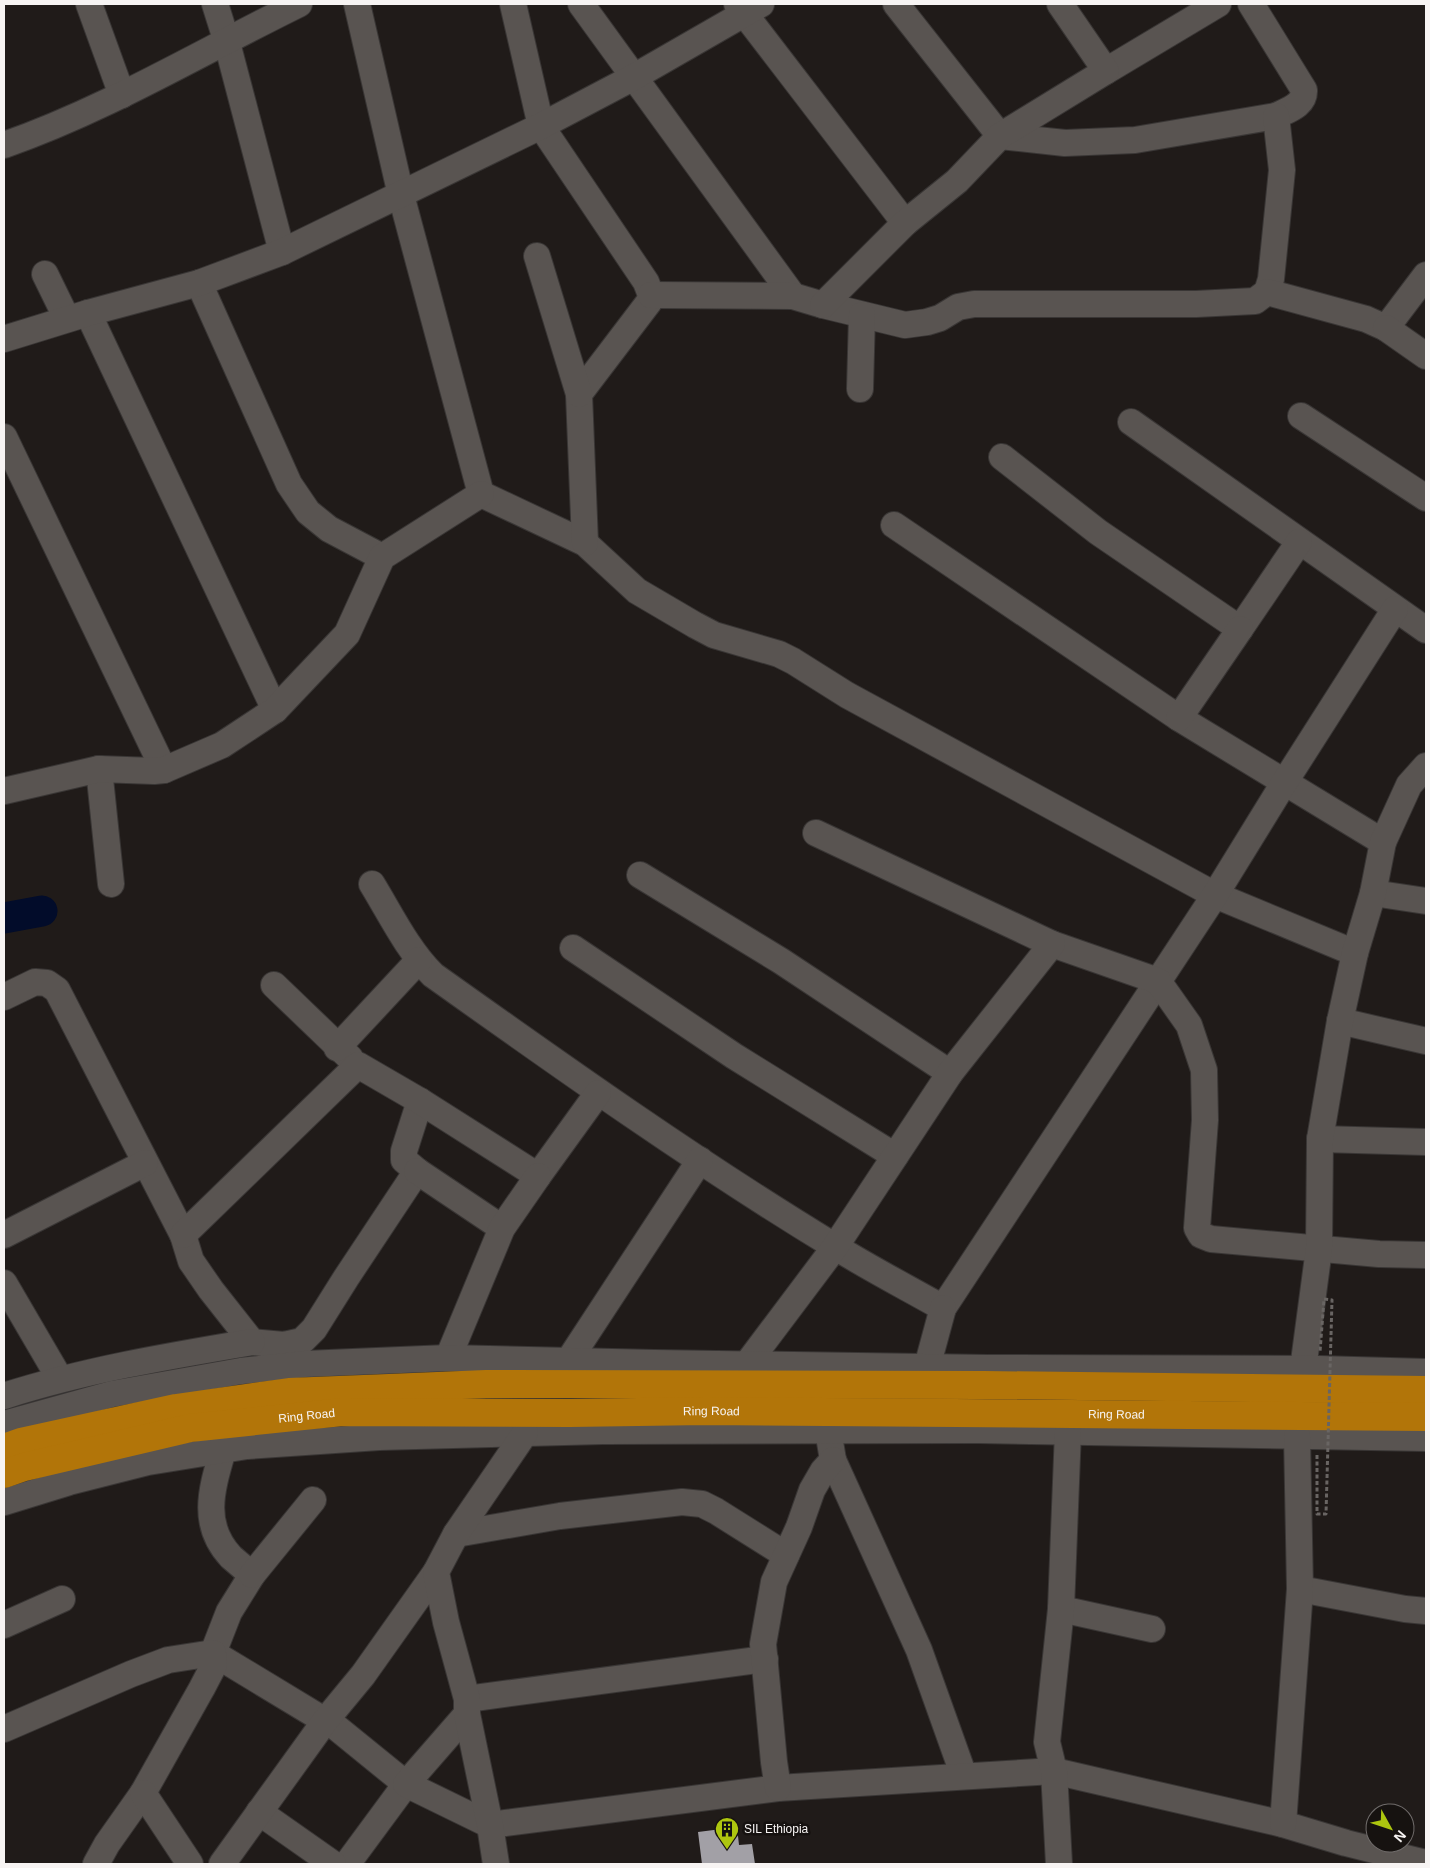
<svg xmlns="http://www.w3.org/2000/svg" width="1430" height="1868" font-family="Arial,sans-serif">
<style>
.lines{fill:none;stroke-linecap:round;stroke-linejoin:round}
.river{stroke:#020c2a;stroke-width:31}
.building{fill:#a2a0a6}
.minor-casing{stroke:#393635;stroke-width:28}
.highway-casing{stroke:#393635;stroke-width:29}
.minor{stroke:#595451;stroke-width:26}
.highway{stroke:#b27509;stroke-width:28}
.path-bridge{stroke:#696563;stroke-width:3;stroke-dasharray:4 2.5;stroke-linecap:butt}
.labels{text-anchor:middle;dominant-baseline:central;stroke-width:5;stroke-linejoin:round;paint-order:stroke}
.street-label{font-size:12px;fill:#f7f4f3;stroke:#161210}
.poi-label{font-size:12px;fill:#f7f4f3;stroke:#161210;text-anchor:start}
</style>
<rect width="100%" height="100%" fill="#201b19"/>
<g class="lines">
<!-- river -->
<path class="river" d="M4 918 42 911"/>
</g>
<!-- building -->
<path class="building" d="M737 1827 739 1845 752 1844 755 1864H702L698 1832Z"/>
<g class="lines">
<!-- minor casing -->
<g class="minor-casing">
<g id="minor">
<path d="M89 4 122 95"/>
<path d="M215 4 226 39 282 252"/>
<path d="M357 4 401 195 481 494 585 543 637 591 695 625 714 635 779 654 793 661 847 695 1215 895 1355 953"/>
<path d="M513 4 541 126 646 282 651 295 649 302 579 394 585 543"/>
<path d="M581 4 793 296"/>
<path d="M737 4 905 223"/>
<path d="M896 4 1000 136 1065 143 1135 140 1276 116C1288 110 1305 105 1304 90L1251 4"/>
<path d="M1106 71 1218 4"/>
<path d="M4 145C107 109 201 52 299 4"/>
<path d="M537 256 579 394"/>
<path d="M45 274 67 319"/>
<path d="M199 283 289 484 308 512 329 529 382 557"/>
<path d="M1267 292 1271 279 1282 170 1276 116"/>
<path d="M651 295 793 296 823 305 905 325 927 322 940 318 958 307 974 304H1196L1255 301 1267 292 1366 319 1386 328 1426 275"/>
<path d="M823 305 905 223 957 181 1000 136 1106 71 1060 4"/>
<path d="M88 313 275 710"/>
<path d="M1386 328 1426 356"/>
<path d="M4 339 88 313 199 283 282 252 541 126 634 77 761 4"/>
<path d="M860 389 862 315"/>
<path d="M1301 416 1426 498"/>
<path d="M1131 422 1426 630"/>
<path d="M4 437 164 770"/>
<path d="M1002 457 1098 532 1240 629 1299 542"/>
<path d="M894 525 1179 718 1383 842"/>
<path d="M1179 718 1240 629"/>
<path d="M99 769 111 884"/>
<path d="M4 791 99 769 154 771 164 770 222 745 275 710 347 634 382 557 481 494"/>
<path d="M640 875 781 961 950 1073"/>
<path d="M372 884C391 915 407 949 433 975 565 1069 696 1162 834 1246 869 1268 906 1287 943 1308L1215 895 1284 783 1395 609"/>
<path d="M1373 893 1426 901"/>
<path d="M1052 944 1158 981 1189 1025 1204 1070 1205 1120 1197 1228 1201 1235 1211 1239 1379 1254 1426 1255"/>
<path d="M573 948 734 1056 895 1156"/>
<path d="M274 985 350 1058"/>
<path d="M4 997 35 982 47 983 57 990 183 1235 191 1261 211 1290 252 1342 284 1345 302 1341 314 1329 346 1278 417 1171 404 1160V1151L420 1101"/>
<path d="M1340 1021 1426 1041"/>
<path d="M337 1048 419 960"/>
<path d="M1320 1139 1426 1142"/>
<path d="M417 1171 502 1228"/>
<path d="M4 1235 145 1163"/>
<path d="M183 1235 358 1065 420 1101 538 1176 598 1093"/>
<path d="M4 1283 60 1379"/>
<path d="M448 1358 502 1228 538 1176"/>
<path d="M569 1360 700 1160"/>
<path d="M747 1364 835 1247 950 1073 1052 944 816 833"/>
<path d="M927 1367 943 1308"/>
<path d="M1303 1369 1319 1249 1320 1139 1340 1021 1355 953 1373 893 1383 842 1409 785 1426 766"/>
<path d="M4 1396C85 1370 169 1356 252 1342"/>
<path d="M4 1424 112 1394 241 1371 305 1364 448 1358 655 1363 988 1368 1319 1369 1426 1372"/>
<path d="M828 1430 833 1460 919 1650 964 1776"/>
<path d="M223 1450C212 1488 200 1524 231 1557 238 1563 245 1569 252 1575L229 1612 213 1653 337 1728 406 1784 347 1864"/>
<path d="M4 1502 69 1482 148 1462 247 1446 379 1437 603 1431 978 1430 1426 1438"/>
<path d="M456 1534 560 1516 682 1502 702 1504 716 1511 786 1555"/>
<path d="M252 1575 313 1500"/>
<path d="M1300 1589 1405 1609 1426 1611"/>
<path d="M1061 1609 1152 1629"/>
<path d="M4 1625 62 1599"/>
<path d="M467 1699 765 1659"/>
<path d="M467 1714 406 1784 490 1825 778 1788 1054 1771 1283 1824 1346 1843 1426 1863"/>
<path d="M4 1729 131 1674 168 1660 213 1653 214 1665 202 1688 143 1793 107 1844 96 1864"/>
<path d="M778 1788 774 1762 763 1644 774 1582 799 1527 812 1490 823 1471 833 1460"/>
<path d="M143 1793 190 1864"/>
<path d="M259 1812 333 1864"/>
<path d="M1283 1824 1300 1589 1297 1436"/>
<path d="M222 1864 325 1721 363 1675 436 1572"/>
<path d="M496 1864 490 1825 467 1714V1699L446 1622 436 1572 456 1534 525 1433"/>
<path d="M1059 1864 1054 1771 1047 1742 1061 1609 1068 1431"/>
</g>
</g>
<!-- highway casing -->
<g class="highway-casing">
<g id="highway">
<path d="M4 1448 21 1442 176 1408 289 1392 389 1388 486 1384 984 1385 1426 1390"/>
<path id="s1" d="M4 1474 24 1467 190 1428 342 1412 570 1413 706 1411 1426 1417"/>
</g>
</g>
<!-- minor -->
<use href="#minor" class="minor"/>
<!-- highway -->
<use href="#highway" class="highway"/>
<!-- path-bridge -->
<path class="path-bridge" d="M1317 1455V1514H1326L1332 1300 1324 1299 1320 1352"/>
</g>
<!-- icons -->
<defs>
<g id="building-pin" transform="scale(1.25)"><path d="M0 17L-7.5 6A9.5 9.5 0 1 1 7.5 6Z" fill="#adc60f" stroke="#161210"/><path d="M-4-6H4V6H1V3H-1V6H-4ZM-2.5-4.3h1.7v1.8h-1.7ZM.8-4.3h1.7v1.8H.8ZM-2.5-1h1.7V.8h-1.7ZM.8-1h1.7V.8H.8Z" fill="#111"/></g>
</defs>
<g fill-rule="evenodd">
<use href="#building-pin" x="727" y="1829"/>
</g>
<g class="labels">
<!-- street labels -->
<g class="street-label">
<text stroke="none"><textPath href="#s1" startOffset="714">Ring Road</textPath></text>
<text stroke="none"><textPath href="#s1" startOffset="1119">Ring Road</textPath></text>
<text stroke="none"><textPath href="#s1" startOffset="309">Ring Road</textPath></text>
</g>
<!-- poi labels -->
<g class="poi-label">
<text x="744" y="1829">SIL Ethiopia</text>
</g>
</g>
<!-- border -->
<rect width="1430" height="1868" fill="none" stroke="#f7f4f3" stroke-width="10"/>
<!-- north arrow -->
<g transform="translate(1390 1828) rotate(130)"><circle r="24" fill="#161210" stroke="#706c6b"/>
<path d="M0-4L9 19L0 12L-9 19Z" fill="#adc60f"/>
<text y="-8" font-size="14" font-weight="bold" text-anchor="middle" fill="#f7f4f3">N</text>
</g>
</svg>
